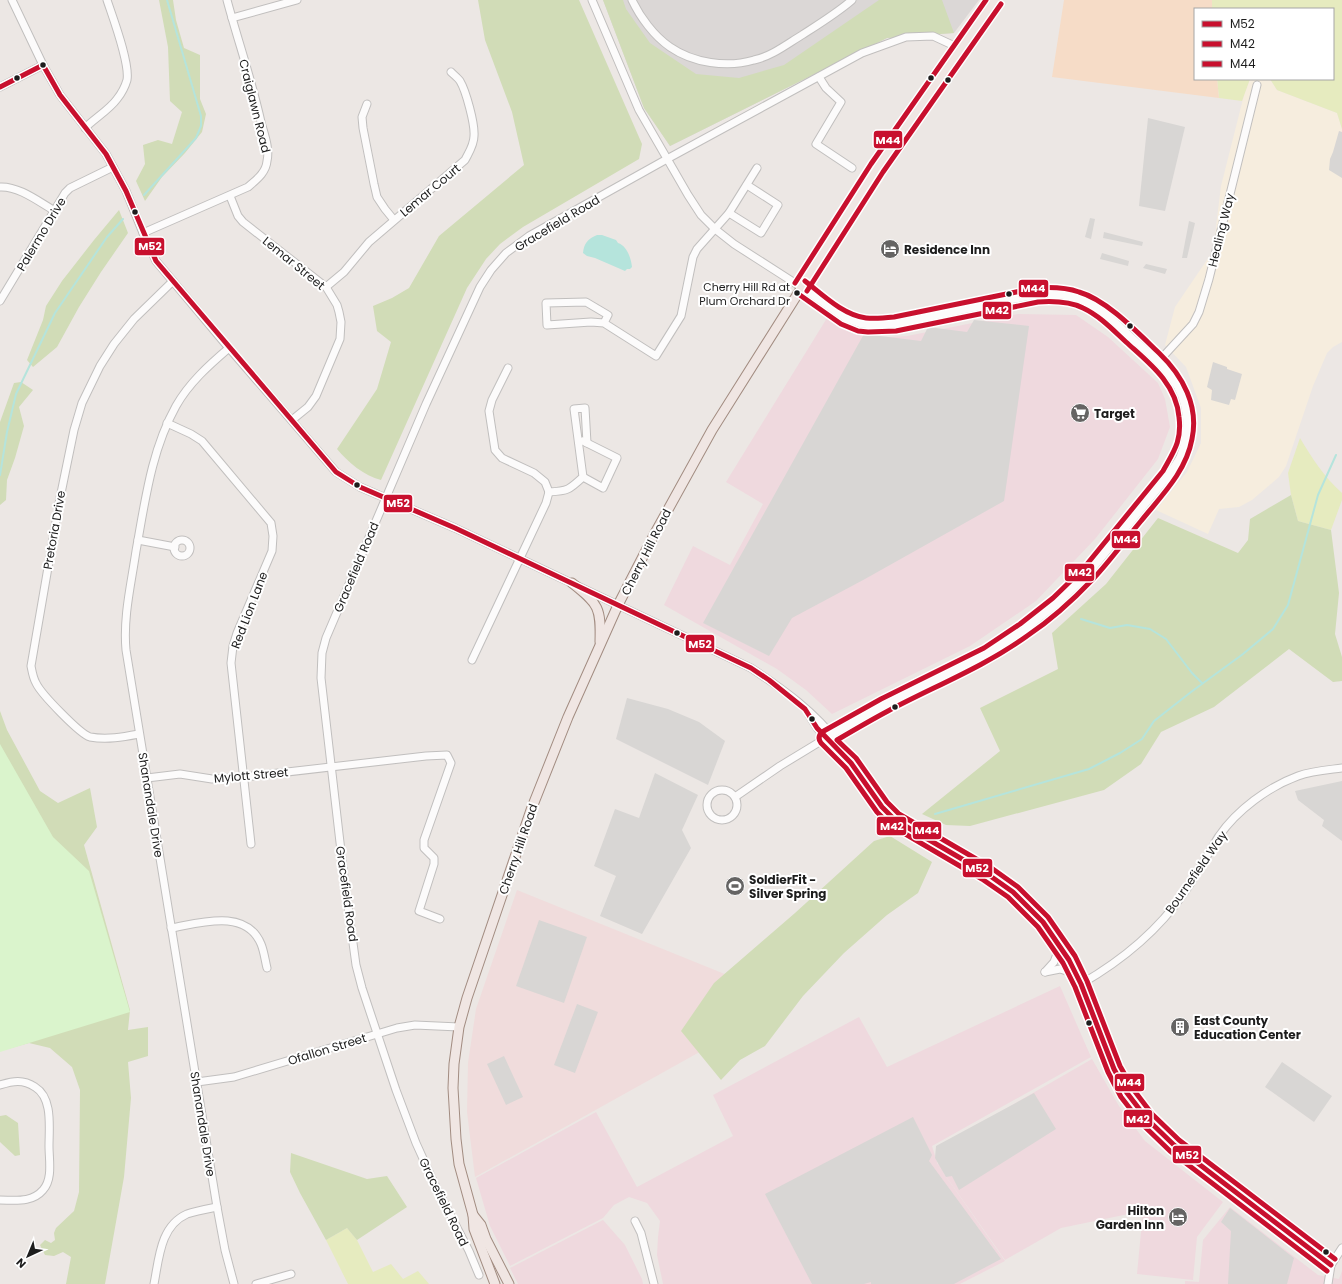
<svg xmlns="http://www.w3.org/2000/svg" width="1342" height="1284" font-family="Poppins,sans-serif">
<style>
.residential{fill:#dbd7d6}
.commercial{fill:#efd9de}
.education{fill:#f6edde}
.military{fill:#f0dcdc}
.grass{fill:#e6ebbf}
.forest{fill:#d1dcb7}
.sand{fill:#f6dcc7}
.park{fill:#daf4cc}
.parking{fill:#d8d6d4}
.water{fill:#b5e4dc}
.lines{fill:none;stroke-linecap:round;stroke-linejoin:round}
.stream{stroke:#b5e4dc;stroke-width:2}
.minor-casing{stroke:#c1bfbe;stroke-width:9}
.major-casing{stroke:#a28c81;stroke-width:11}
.minor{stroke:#fcfbfb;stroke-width:7}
.major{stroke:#f0e6e3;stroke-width:9}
.bus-1-casing{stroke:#fff;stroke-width:8}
.bus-2-casing{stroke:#fff;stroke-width:8}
.bus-3-casing{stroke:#fff;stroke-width:8}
.bus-1{stroke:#c8102e;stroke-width:5}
.bus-2{stroke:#c8102e;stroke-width:5}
.bus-3{stroke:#c8102e;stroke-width:5}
.bus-dot{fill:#1d1d1d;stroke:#fff;stroke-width:1.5}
.labels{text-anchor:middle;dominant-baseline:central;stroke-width:4;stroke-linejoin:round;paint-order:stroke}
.bus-label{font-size:11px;fill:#1d1d1d;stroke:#fff;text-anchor:end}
.street-label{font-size:12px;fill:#1d1d1d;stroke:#fff}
.poi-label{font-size:12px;font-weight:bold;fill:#1d1d1d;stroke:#fff;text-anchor:start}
.line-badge{stroke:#fff;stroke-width:1.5}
.badge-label{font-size:11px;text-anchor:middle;font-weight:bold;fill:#fff}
</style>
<rect width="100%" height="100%" fill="#ece7e4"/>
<!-- residential -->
<path class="residential" d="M603 0H979L954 33 887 38 670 146 644 108Z"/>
<!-- commercial -->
<g class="commercial">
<path d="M1018 314 1076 315 1108 337 1158 383 1165 399 1170 427 1158 459 1095 539 1036 601 970 646 832 714 806 690 777 669 664 605 693 546 730 565 763 504 726 482 827 318 854 334 876 338 907 336Z"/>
<path d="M1060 986 1091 1057 932 1146 938 1165 1005 1261 960 1284H663L657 1255 658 1237 660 1221 647 1203 629 1197 614 1205 603 1218 510 1266 490 1226 476 1178 596 1112 637 1187 733 1136 713 1095 859 1017 887 1067Z"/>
<path d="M1092 1059 1119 1106 1145 1141 1223 1202 1197 1237 1193 1280 1137 1274 1143 1211 1061 1228 1005 1260 938 1165 941 1146Z"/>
<path d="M1230 1207 1318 1275 1339 1279 1342 1271V1284H1185V1281L1199 1282 1203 1240Z"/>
<path d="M603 1220 625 1245 642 1279 643 1284H518L510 1268Z"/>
</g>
<!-- education -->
<path class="education" d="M1250 79H1270L1277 90 1337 113 1342 129V342L1333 347 1327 353 1313 386 1286 466 1279 477 1252 500 1239 507 1219 509 1208 534 1156 510 1187 472 1201 443V408L1186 367 1165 345 1175 307 1213 251 1221 186 1244 95Z"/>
<!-- military -->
<path class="military" d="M517 890 742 981 714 1044 475 1177 467 1112 468 1063 476 1009Z"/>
<!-- grass -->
<g class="grass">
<path d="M1212 0H1342V129L1337 113 1277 90 1270 79H1333V9H1212Z"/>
<path d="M1217 79H1250L1242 101 1219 98Z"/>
<path d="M1300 438C1312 458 1324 477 1342 493V500L1331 530 1298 521 1291 495 1288 473Z"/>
<path d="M347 1228 357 1240 373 1272 391 1264 403 1279 418 1271 429 1284H348L326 1240Z"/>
</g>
<!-- forest -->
<g class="forest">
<path d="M159 0H173L176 20 184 48 200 55V99L206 114 202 132 185 153 162 177 145 201 136 181 145 164 143 145 158 140 172 144 182 112 170 101 168 47Z"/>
<path d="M478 0H579L642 144 639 159 523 227 500 244 486 259 467 288 381 480C364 476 348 462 337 449L377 389 391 342 377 331 373 306 392 298 409 288 439 236 524 165 512 112 485 40Z"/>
<path d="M603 0H623L626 9 650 43 696 74 739 78 784 65 879 0H942L954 33 887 38 670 146 644 108Z"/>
<path d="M119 210 128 233 101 272 79 307 57 347 33 367 27 360 43 320 46 306 62 281 94 240Z"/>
<path d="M21 382 33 390 19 407 24 426 15 458 7 480 6 500 0 505V422L14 383Z"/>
<path d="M1291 495 1298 521 1331 530 1339 593 1335 634 1342 657V681L1333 682 1289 649 1214 707 1161 732 1141 764 1104 790 970 826 946 825 922 814 1000 751 980 708 1058 669 1052 633 1106 584 1158 518 1238 553 1248 540 1250 519Z"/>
<path d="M0 711 7 730 40 791 58 803 90 788 97 827 84 845 130 1010 128 1030 148 1027V1056L128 1062 131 1098 124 1177 105 1284H66L71 1257 63 1252 54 1256 45 1255 40 1245 45 1240 51 1243 55 1240 54 1233 56 1228 74 1211 79 1192 80 1090 72 1067 50 1048 29 1043 0 1051Z"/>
<path d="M890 836 932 862 918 893 887 915 844 953 803 996 765 1046 740 1060 721 1080 681 1031 714 983 795 913 874 841Z"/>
<path d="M6 1115 18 1123 20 1155 15 1156 0 1142V1116Z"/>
<path d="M291 1153 367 1179 387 1176 407 1207 357 1240 347 1228 326 1240 300 1193 290 1172Z"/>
</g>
<!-- sand -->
<path class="sand" d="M1064 0H1212V9H1195V79H1217L1219 98 1052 77Z"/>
<!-- park -->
<path class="park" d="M0 744 53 837 89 871 130 1012 0 1052Z"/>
<!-- parking -->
<g class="parking">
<path d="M1148 118 1185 127 1165 211 1139 206Z"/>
<path d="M1339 131 1342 132V178L1329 170 1330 159 1333 152Z"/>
<path d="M1090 218 1095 219 1091 239 1085 237Z"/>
<path d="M1189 221 1195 223 1187 258H1182Z"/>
<path d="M1104 232 1143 242 1142 246 1103 238Z"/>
<path d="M1102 253 1129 261 1128 266 1100 259Z"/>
<path d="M1146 264 1167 269 1165 274 1143 268Z"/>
<path d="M974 320 1029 326 1004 501 865 579 792 618 769 656 703 623 864 334 921 341 928 327 967 332Z"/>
<path d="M1213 362 1227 367V369L1242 374 1235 400 1231 399 1229 405 1211 400 1212 390 1207 387Z"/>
<path d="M627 698 668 709 699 722 725 741 708 785 616 739Z"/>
<path d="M655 773 698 795 682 830 691 848 642 934 600 916 616 876 594 866 615 809 639 818Z"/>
<path d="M1342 781V841L1322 826 1324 820 1298 800 1295 791Z"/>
<path d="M539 920 587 937 564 1003 516 986Z"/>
<path d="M577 1004 598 1012 575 1073 554 1065Z"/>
<path d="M504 1056 523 1097 506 1105 487 1064Z"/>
<path d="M1282 1062 1332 1096 1314 1122 1265 1087Z"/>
<path d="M1034 1093 1056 1129 959 1190 952 1176 946 1177 935 1158 936 1146Z"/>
<path d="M913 1117 932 1155 929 1161 1001 1259 954 1284H871V1282L864 1284H812L765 1194Z"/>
<path d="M1230 1208 1294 1258 1287 1284H1228L1231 1231 1221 1222Z"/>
</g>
<!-- water -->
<path class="water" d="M597 235H602L616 240 618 243C627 246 631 258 632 267L630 269H627L625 271 595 258 587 256 583 253C584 243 588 239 597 235Z"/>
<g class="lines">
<!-- stream -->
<g class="stream">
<path d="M144 195 196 138 201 126V116L167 0"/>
<path d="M0 475 7 432 16 394 55 313 107 237 123 219"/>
<path d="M1081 619 1110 628 1127 625 1150 629 1166 639 1192 673 1202 683"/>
<path d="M935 814 1089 769 1120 753 1142 739 1154 721 1191 692 1243 654 1273 629 1288 605 1318 495 1336 455"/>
</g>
<!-- minor casing -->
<g class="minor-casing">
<g id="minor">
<path d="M12 0 43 65 60 95 106 154 126 191 143 233 156 261 223 341 336 472 360 487 455 528 751 668C783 689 815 712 838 743 854 765 865 790 884 810 899 825 919 834 938 845 976 867 1015 888 1044 923 1071 957 1086 997 1101 1037 1109 1056 1116 1074 1126 1091 1151 1132 1192 1159 1229 1187 1263 1213 1297 1239 1331 1265"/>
<path d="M592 0 639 110 688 195 701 215 715 229 734 244 801 287 845 318 861 324 873 325 895 324C926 318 956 311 987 305 1013 300 1041 291 1068 296 1093 300 1112 319 1130 336 1144 349 1160 361 1171 377 1189 400 1191 431 1180 457 1177 463 1172 469 1169 475L1088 574 1058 603 1024 630 987 654 884 705 831 735 780 766 735 797"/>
<path d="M632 0C640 17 654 36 670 47 693 63 727 68 754 60 772 56 787 44 802 35 819 24 837 13 852 0"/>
<path d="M232 18 297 0"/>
<path d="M819 77 826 88 841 102 816 144 852 168"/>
<path d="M0 87 43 65"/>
<path d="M367 104 362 117 363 128 374 184 377 197 385 209 394 220"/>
<path d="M85 128C94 119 110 109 117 99 121 94 125 87 127 80 130 63 113 18 107 0"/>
<path d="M0 187C19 186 39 202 55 211"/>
<path d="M230 196 238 216 243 222 326 287 337 305 339 312 341 322 340 339 316 396 308 407 292 420"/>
<path d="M729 213 761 233 778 205 747 185"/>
<path d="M143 233 248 187C256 180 266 173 267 161 270 148 264 134 261 122 252 81 238 41 227 0"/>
<path d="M326 287 344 272 369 242 465 160C469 152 474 145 474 136 475 124 466 91 460 81 458 78 454 75 451 72"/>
<path d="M0 301 65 193 70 188 113 167"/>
<path d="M604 323 608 315 586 302 546 303 547 325 591 322 604 323 656 356 681 316 693 257 697 249 729 213 757 168"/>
<path d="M229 348C209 365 189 383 176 406 151 451 145 502 136 551 131 585 123 617 126 650L217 1207 225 1250 234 1284"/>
<path d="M1158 362 1193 324 1199 312 1209 279 1257 85"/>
<path d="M508 368 492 400 489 411 495 450 502 458 534 473 545 482 549 492"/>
<path d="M167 423 191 434 202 441 271 523 273 536 272 551 237 633 233 646 231 663 251 844"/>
<path d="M583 477 603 488 617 458 583 441"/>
<path d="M549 492C568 491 569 490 583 477L574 409 585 408 587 443"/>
<path d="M138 540 175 547"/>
<circle cx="182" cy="548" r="8"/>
<path d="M472 660 546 503 549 492"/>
<path d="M809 715 817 728 840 753"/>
<path d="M139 734C123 737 107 740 90 737 80 734 41 694 36 683 33 678 32 671 31 666L60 498 74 430 82 403 100 366 114 344 134 319 172 282"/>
<path d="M147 778 180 774 212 779 244 777 426 756 447 755 451 763 424 840V848L434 858V864L419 911 440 919"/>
<circle cx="722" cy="805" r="15"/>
<path d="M171 928C200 923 246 908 261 944 264 951 265 960 267 968"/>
<path d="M1045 972 1060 969 1076 974"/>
<path d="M1045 972 1054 962 1060 946"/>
<path d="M1081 984C1121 961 1157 932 1184 893 1197 875 1207 855 1219 836 1237 810 1268 787 1298 776 1312 771 1327 770 1342 768"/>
<path d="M197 1082 234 1077 397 1028 415 1025 459 1027"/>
<path d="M0 1085C13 1081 23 1079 35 1087 53 1098 49 1127 49 1146 49 1160 53 1179 43 1190 32 1203 15 1200 0 1200"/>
<path d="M635 1221 641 1233 654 1284"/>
<path d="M479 1275 469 1251 435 1185 416 1143 396 1090 362 988 356 965 344 877 321 678 322 653 326 638 426 404 480 287 491 270 506 253 529 236 667 159 862 53 906 37 933 36 961 49"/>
<path d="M154 1284C159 1259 160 1226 187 1214 196 1211 207 1209 217 1207"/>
<path d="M256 1284 291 1274"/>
<path d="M1328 1284 1331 1265 1342 1248"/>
</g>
</g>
<!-- major casing -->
<g class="major-casing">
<g id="major">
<path d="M572 583C599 604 601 608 600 642"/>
<path d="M473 1215 481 1225 486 1239 509 1284"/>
<path d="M495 1284 474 1229 473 1215 459 1164 456 1139 453 1088 454 1064 459 1027 467 998 531 810 568 717 618 605 654 535 712 430 877 168 995 0"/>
</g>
</g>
<!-- minor -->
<use href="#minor" class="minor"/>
<!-- major -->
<use href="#major" class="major"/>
<!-- bus-1 casing -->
<g class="bus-1-casing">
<g id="bus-1">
<path d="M43 65 60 95 106 154 126 191 156 261 336 472 360 487 455 528 751 668 769 680 805 709 817 728 851 763 882 807 895 820 986 873 1013 892 1043 922 1069 960 1081 984 1114 1069 1127 1093 1147 1119 1174 1145 1331 1265"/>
<path d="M0 87 43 65"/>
</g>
</g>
<!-- bus-2 casing -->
<g class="bus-2-casing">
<g id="bus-2">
<path d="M807 291 883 172 1001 4"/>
<path d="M797 293 841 324 858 331 868 332 896 331 1038 302C1053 301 1069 301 1083 308 1100 316 1113 330 1126 342 1149 363 1176 383 1179 417 1182 441 1174 451 1163 471L1083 569 1053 598 1020 624 984 648 881 699 822 732C819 735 818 739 821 743L846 768 877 812 890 825 982 879 1008 897 1038 927 1063 963 1075 987 1108 1072 1121 1097 1142 1124 1170 1151 1327 1271"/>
</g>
</g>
<!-- bus-3 casing -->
<g class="bus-3-casing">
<g id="bus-3">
<path d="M805 281C823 295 843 315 866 318 875 319 885 318 894 317L1036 288C1051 287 1065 287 1079 292 1107 300 1138 333 1159 353 1183 376 1199 406 1192 439 1186 472 1161 496 1141 521 1125 540 1110 561 1093 579 1073 600 1051 620 1027 636 984 667 935 686 888 711 871 720 854 730 837 740L856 758 887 802 899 814 990 867 1018 887 1048 917 1075 956 1087 981 1120 1066 1133 1089 1152 1114 1179 1140 1335 1259"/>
<path d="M795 283 871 164 986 0"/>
</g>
</g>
<!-- bus-1 -->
<use href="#bus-1" class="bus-1"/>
<!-- bus-2 -->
<use href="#bus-2" class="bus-2"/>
<!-- bus-3 -->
<use href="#bus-3" class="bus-3"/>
</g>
<!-- icons -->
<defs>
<g id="hotel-disc" transform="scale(1)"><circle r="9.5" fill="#656463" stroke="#fff"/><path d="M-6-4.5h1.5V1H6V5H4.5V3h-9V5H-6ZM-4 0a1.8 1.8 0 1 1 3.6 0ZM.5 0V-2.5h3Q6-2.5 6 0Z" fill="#fff"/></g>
<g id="supermarket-disc" transform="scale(1)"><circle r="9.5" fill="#656463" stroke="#fff"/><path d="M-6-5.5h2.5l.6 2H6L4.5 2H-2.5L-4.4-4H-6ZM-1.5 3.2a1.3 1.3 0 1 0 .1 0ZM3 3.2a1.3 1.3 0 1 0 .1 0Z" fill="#fff"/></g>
<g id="stadium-disc" transform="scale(1)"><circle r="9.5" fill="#656463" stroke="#fff"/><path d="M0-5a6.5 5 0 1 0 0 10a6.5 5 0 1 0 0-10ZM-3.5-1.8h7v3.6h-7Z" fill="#fff"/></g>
<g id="building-disc" transform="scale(1)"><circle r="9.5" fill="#656463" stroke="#fff"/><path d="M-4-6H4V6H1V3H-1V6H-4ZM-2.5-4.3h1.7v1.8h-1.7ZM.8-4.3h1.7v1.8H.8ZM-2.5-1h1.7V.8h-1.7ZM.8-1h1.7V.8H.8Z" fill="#fff"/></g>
</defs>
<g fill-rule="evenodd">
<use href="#hotel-disc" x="890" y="249"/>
<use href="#supermarket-disc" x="1080" y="413"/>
<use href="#stadium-disc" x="735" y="886"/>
<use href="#building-disc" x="1180" y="1027"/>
<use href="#hotel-disc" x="1178" y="1217"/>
</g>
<!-- markers -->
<g class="bus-dot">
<circle cx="43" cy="65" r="3.5"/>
<circle cx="17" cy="78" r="3.5"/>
<circle cx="931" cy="78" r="3.5"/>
<circle cx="948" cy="80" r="3.5"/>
<circle cx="135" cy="212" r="3.5"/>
<circle cx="797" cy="293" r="3.5"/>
<circle cx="1009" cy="294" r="3.5"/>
<circle cx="1130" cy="326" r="3.5"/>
<circle cx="357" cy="485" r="3.5"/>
<circle cx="677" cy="633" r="3.5"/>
<circle cx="895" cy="707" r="3.5"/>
<circle cx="812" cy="719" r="3.5"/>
<circle cx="1089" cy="1023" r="3.5"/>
<circle cx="1326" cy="1252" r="3.5"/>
</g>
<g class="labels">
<!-- bus labels -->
<g class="bus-label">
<text x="790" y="287">Cherry Hill Rd at<tspan x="790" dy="14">Plum Orchard Dr</tspan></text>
</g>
<!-- street labels -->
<g class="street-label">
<text transform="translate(255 106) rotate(76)">Craiglawn Road</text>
<text transform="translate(430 190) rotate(-40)">Lemar Court</text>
<text transform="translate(557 223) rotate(-31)">Gracefield Road</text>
<text transform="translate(1221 230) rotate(-76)">Healing Way</text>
<text transform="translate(41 234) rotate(-59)">Palermo Drive</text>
<text transform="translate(294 263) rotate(39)">Lemar Street</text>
<text transform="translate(54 530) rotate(-80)">Pretoria Drive</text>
<text transform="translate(646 552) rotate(-63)">Cherry Hill Road</text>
<text transform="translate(356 567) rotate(-67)">Gracefield Road</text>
<text transform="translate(249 610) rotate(-69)">Red Lion Lane</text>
<text transform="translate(251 775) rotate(-5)">Mylott Street</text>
<text transform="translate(151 805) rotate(81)">Shanandale Drive</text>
<text transform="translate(518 849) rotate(-71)">Cherry Hill Road</text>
<text transform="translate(1196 872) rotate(-55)">Bournefield Way</text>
<text transform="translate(347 894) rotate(82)">Gracefield Road</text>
<text transform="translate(327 1049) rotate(-17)">Ofallon Street</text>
<text transform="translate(203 1124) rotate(81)">Shanandale Drive</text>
<text transform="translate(444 1202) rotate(64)">Gracefield Road</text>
</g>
<!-- poi labels -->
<g class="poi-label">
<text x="904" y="249">Residence Inn</text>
<text x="1094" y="413">Target</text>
<text x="749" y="879">SoldierFit -<tspan x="749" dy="14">Silver Spring</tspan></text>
<text x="1194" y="1020">East County<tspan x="1194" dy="14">Education Center</tspan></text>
<text x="1164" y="1210" text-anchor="end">Hilton<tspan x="1164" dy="14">Garden Inn</tspan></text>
</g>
</g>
<g class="line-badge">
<rect x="873" y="130" width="30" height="19" rx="4" fill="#c8102e"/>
<rect x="134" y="237" width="31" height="19" rx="4" fill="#c8102e"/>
<rect x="1018" y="279" width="31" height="19" rx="4" fill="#c8102e"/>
<rect x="982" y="301" width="30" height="19" rx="4" fill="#c8102e"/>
<rect x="383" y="494" width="30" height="19" rx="4" fill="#c8102e"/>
<rect x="1111" y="530" width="30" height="19" rx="4" fill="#c8102e"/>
<rect x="1064" y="563" width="31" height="19" rx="4" fill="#c8102e"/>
<rect x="685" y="634" width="30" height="19" rx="4" fill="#c8102e"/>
<rect x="876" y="816" width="31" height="20" rx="4" fill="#c8102e"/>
<rect x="912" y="821" width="30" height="19" rx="4" fill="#c8102e"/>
<rect x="962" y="858" width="31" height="20" rx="4" fill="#c8102e"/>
<rect x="1114" y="1073" width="31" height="19" rx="4" fill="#c8102e"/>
<rect x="1123" y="1109" width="30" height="19" rx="4" fill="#c8102e"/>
<rect x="1172" y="1145" width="30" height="19" rx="4" fill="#c8102e"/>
</g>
<g class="badge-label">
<text x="888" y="144">M44</text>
<text x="150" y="250">M52</text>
<text x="1033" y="292">M44</text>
<text x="997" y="314">M42</text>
<text x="398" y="507">M52</text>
<text x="1126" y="543">M44</text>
<text x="1080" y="576">M42</text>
<text x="700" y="648">M52</text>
<text x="892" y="830">M42</text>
<text x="927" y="834">M44</text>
<text x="977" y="872">M52</text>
<text x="1129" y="1086">M44</text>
<text x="1138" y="1123">M42</text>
<text x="1187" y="1159">M52</text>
</g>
<!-- legend -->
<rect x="1194" y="8" width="140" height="72" fill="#ffffff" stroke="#a5a5a5"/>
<rect x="1202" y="21" width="20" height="6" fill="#c8102e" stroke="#a5a5a5"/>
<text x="1230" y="28" font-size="12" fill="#1d1d1d">M52</text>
<rect x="1202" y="41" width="20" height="6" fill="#c8102e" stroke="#a5a5a5"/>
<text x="1230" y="48" font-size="12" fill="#1d1d1d">M42</text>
<rect x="1202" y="61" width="20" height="6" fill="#c8102e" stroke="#a5a5a5"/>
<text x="1230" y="68" font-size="12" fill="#1d1d1d">M44</text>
<!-- north arrow -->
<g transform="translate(28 1256) rotate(224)" stroke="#ffffff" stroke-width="3" paint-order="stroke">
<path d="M0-3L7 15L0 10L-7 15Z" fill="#1d1d1d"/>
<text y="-6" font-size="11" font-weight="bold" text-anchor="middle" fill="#1d1d1d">N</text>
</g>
</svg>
